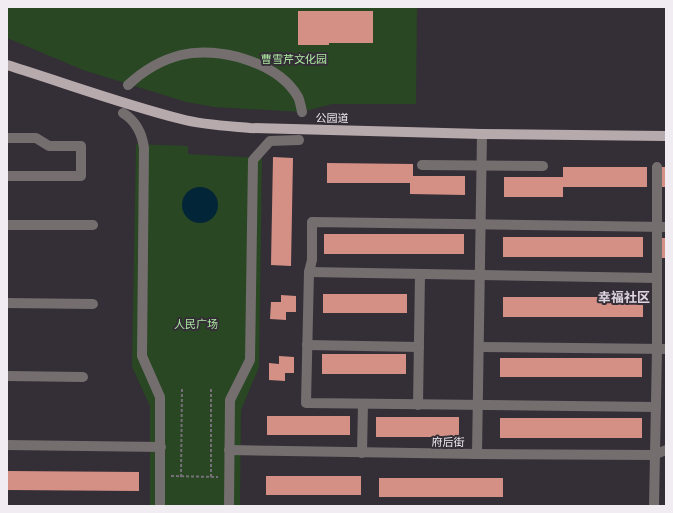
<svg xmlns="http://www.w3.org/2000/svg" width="673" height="513" font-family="'Archivo Narrow','Noto Sans SC',sans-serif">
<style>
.green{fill:#284722}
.water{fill:#032538}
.building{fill:#d59086}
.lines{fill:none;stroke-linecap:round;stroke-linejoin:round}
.path{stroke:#767078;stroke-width:2;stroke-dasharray:3 2;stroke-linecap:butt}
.minor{stroke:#746e6f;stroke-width:10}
.major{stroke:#b7aaac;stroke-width:10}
.labels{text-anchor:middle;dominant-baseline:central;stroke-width:4;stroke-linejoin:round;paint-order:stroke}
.park-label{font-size:11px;fill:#ace9a0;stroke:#342e37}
.street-label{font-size:11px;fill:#f1ecf2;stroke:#342e37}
.quarter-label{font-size:13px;font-weight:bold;fill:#e0d7e3;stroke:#342e37}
</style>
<rect width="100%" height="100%" fill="#342e37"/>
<!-- green -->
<g class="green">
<path d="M7 7H417L416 104H332L302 112 214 107 186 102 83 70 7 38Z"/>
<path d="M136 144 188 146V154L262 158 259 367 241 410 240 506H150V406L132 367Z"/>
</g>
<!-- water -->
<circle class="water" cx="200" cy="205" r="18"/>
<!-- building -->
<g class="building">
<path d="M298 11H373V43H329V45H298Z"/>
<path d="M273 157 293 158 291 266 271 265Z"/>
<path d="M327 163 413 164V176H465V195L410 194V183H327Z"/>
<path d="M563 167H647V187H563V197H504V177H563Z"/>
<rect x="660" y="167" width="6" height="20"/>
<rect x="324" y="234" width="140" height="20"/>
<rect x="503" y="237" width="140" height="20"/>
<rect x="660" y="238" width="6" height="20"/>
<rect x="323" y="294" width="84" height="19"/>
<path d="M281 295 296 296V312H286V320L270 319 271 302H281Z"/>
<rect x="503" y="297" width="140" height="20"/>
<rect x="322" y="354" width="84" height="20"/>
<path d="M279 356 294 357V373H285V381L269 380V363L279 364Z"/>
<rect x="500" y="358" width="142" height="19"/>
<rect x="267" y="416" width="83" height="19"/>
<rect x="376" y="417" width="83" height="20"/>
<rect x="500" y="418" width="142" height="20"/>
<path d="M7 471 139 472V491L7 490Z"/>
<rect x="266" y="476" width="95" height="19"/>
<rect x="379" y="478" width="124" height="19"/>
</g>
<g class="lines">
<!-- path -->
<g class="path">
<path d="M171 476 218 477"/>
<path d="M181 477 182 387"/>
<path d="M211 477V387"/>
</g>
<!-- minor -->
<g class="minor">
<path d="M128 85C143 71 161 60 181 55 218 46 278 62 298 97 300 101 301 107 302 112"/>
<path d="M123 113C136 121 142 133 144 148L142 356 160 397V506"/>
<path d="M7 138H36L49 146H81V176H7"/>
<path d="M422 165 543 166"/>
<path d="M7 225H93"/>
<path d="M309 272 657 278"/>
<path d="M7 303 93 304"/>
<path d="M307 345 419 347"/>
<path d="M479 347 666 349"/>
<path d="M7 376 83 377"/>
<path d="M418 405 420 274"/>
<path d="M656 407 306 403 309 272 312 260V222L666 227"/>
<path d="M7 445 161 447"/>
<path d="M229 450 477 454 654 455 666 450"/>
<path d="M362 453 363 404"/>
<path d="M477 454 482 134"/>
<path d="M229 506 230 400 250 360 253 160 270 141 299 140"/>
<path d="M654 506 657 349V167"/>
</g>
<!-- major -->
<path class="major" d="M7 65C65 83 122 104 181 119 203 125 227 126 250 128L482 134 666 136"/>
</g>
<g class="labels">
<!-- park labels -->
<g class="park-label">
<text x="294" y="59">曹雪芹文化园</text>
<text x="196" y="324">人民广场</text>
</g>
<!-- street labels -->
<g class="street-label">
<text transform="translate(332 118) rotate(1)">公园道</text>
<text transform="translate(448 442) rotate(1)">府后街</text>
</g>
<!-- quarter labels -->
<g class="quarter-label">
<text x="624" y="297">幸福社区</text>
</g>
</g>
<!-- border -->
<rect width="673" height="513" fill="none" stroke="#f1ecf2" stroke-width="16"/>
</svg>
